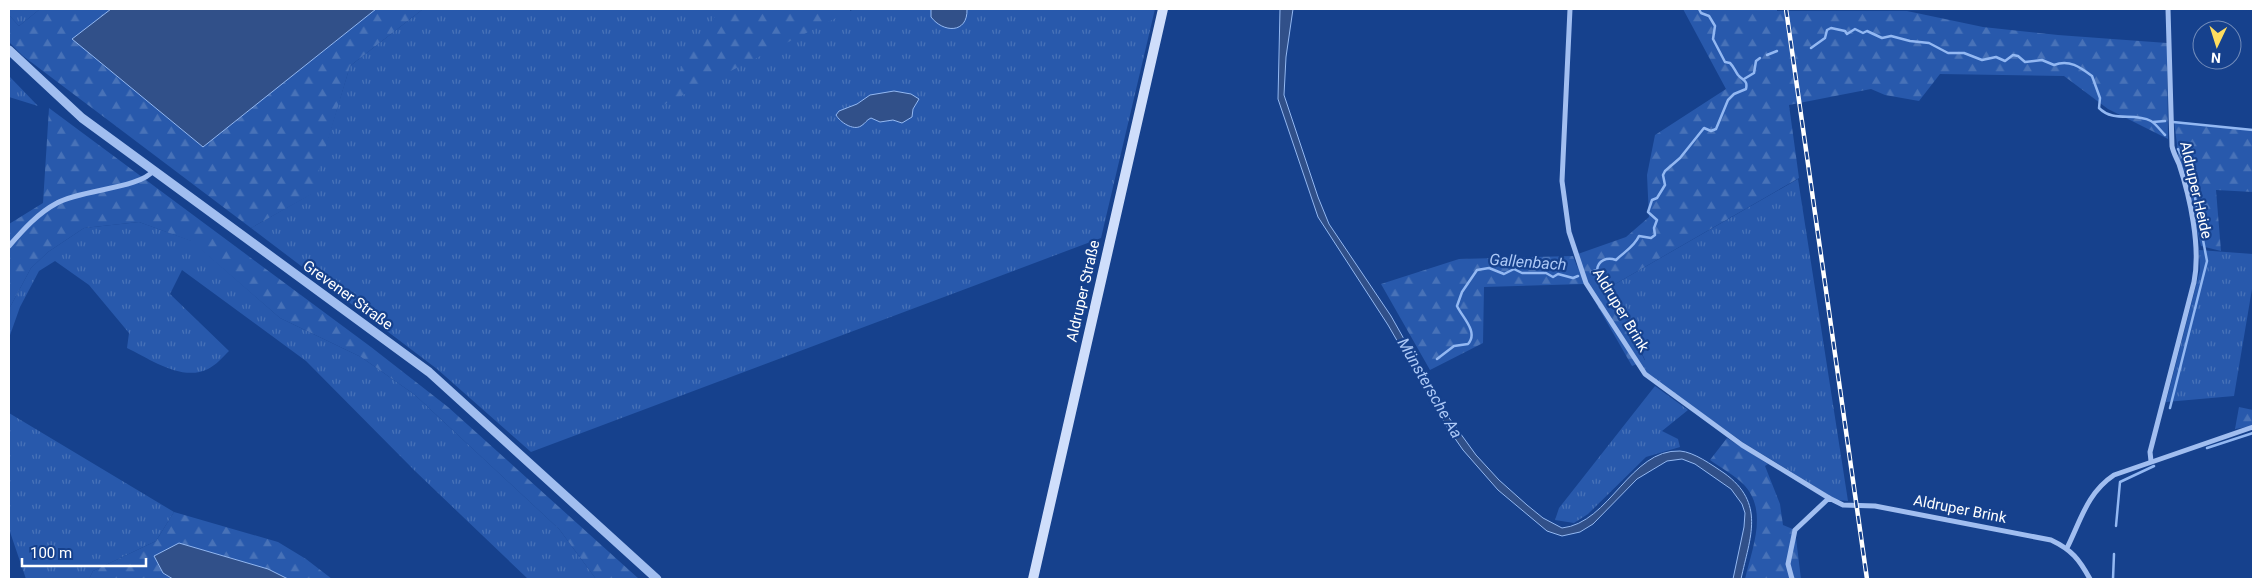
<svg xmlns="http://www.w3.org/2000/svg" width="2262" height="588" font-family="Roboto,sans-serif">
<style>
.grass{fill:url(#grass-tufts)}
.forest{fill:url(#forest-firs)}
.water{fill:#315089;stroke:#93b8f2}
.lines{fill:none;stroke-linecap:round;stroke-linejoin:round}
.stream{stroke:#93b8f2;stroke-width:2.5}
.minor{stroke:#a1bef0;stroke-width:5}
.tertiary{stroke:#a1bef0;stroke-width:9}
.secondary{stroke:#cfdefb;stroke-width:10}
.rail-casing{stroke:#fff;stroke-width:4.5}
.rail{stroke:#16418d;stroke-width:2.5;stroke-dasharray:8;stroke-linecap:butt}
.labels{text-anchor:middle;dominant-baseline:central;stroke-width:4.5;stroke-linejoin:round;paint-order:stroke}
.street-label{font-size:15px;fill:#fff;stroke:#16418d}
.water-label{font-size:16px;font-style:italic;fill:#adc9f7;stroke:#16418d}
</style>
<defs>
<pattern id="grass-tufts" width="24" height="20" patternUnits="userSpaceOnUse" patternTransform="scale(1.25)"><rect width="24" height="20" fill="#2859ac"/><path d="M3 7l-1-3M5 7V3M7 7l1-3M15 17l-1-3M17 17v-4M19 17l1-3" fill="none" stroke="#4872b8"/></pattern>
<pattern id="forest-firs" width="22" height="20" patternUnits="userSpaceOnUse" patternTransform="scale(1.25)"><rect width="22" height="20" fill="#2859ac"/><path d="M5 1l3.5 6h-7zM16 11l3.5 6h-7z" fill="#4872b8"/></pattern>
</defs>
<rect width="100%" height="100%" fill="#16418d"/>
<!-- grass -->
<g class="grass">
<path d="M9 9H40L19 26 9 15Z"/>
<path d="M423 9H850V11L854 9H1155L1101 238 531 452 437 369 251 228 311 194 350 66Z"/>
<path d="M9 76 38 106 9 97Z"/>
<path d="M1798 179 1848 501 1837 500 1744 443 1647 374 1639 363 1645 360 1610 287Z"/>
<path d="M139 222 192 241 280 318 361 357 415 395 559 529 596 579H528L415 471 306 361 182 270 170 294 229 351C223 357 216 365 208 369 182 382 150 359 127 348L129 333 89 285 55 261 39 271 20 307 9 338V309L31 268 48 252 84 228Z"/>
<path d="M2199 250 2253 254V283L2234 396 2166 402 2200 270Z"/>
<path d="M1655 386 1688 410 1662 431 1678 439 1680 447 1646 457 1588 514 1574 523 1555 520 1559 508Z"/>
<path d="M9 413 174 512 156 541 93 571 89 579H26L9 529Z"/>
</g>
<!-- forest -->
<g class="forest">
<path d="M40 9H111L73 39 203 147 376 9H423L350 66 312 194 251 228 23 56 9 42V15L19 26Z"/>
<path d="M720 9H850V11L655 109Z"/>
<path d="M1683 9H1777V11H1907L1983 27 2058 35 2167 43 2168 139 2108 109 2064 76 1940 74 1919 101 1885 95 1871 89 1789 105 1799 178 1610 287 1645 361 1632 366 1582 279 1584 284 1484 287 1483 343 1430 370 1381 284 1459 259 1573 256 1578 269 1575 255 1626 237 1649 217 1647 175 1655 135 1726 89Z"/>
<path d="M49 108 371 347 448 407 639 579H596L559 529 415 395 361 357 280 318 191 241 139 222 84 228 48 252 31 268 9 309V224L43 203Z"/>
<path d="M2174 121 2253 130V192L2216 190 2221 251 2201 246 2179 160Z"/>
<path d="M2239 407 2253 410V426L2235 429Z"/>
<path d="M1727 438 1768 464 1765 466 1780 504 1783 525 1795 530 1801 579H1745C1752 549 1768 512 1745 486 1736 476 1721 468 1710 460Z"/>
<path d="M174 512 278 542 306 559 332 579H288L268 569 179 543 163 573 173 579H89L93 571 156 541Z"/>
</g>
<!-- water -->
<g class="water">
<path d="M111 9H376L203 147 72 39Z"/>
<path d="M931 9H967C968 34 943 33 931 17Z"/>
<path d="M1280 9H1293L1286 57 1284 95 1318 197 1329 224 1391 316 1447 415 1476 455 1499 480 1527 505 1543 518 1562 528C1610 523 1630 449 1680 451 1694 452 1712 465 1724 473 1766 503 1750 537 1741 579H1733L1744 527 1745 513 1742 504 1731 489 1695 464 1682 459 1667 461 1637 479 1593 524 1580 532 1562 536 1547 531 1498 490 1463 450 1447 427 1388 325 1318 217 1278 99Z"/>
<path d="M894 91 911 94 919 99 913 109 912 117 902 123 893 120 880 122 871 118C866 120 866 123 861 126 853 131 840 122 836 115L839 111 857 104 870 95Z"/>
<path d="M179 543 268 569 288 579H173L163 573 154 556Z"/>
</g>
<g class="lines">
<!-- stream -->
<g class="stream">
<path d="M1811 48 1825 38 1827 30 1831 28 1845 31 1847 34 1855 29 1863 33 1867 31 1882 38 1891 36 1910 41 1929 43 1948 53H1964L1982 60 1996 57 2005 61 2013 55 2018 56 2025 62 2042 60 2054 65C2069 59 2080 67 2092 76L2100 98 2099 108C2114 123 2133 112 2151 121 2156 124 2161 131 2165 135"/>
<path d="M1767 55 1777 51"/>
<path d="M1744 79 1754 73 1756 61 1760 58"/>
<path d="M2153 122 2165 121"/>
<path d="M2173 122 2253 130"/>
<path d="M1591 272 1597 270C1598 260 1607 257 1616 260 1625 251 1634 247 1639 236L1651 238 1655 235 1654 228 1657 220 1648 212 1652 200 1657 198 1665 185 1663 175 1665 171 1680 158 1704 128 1711 131 1716 129 1728 100 1734 94 1746 89C1748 80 1743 81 1738 75 1735 71 1734 67 1730 63L1725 62 1713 39 1715 26 1709 16 1701 13 1699 9"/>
<path d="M1437 359 1454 346 1468 344C1479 332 1462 317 1457 306L1462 292 1477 270 1489 268 1504 274 1514 269 1522 273H1546L1553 277 1558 274 1573 278 1578 276"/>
<path d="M2170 408 2207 261 2190 171 2178 149"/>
<path d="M2207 448 2253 433"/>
<path d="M2116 526 2120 482 2154 466"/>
<path d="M2113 579 2114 554"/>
</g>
<!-- minor -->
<g class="minor">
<path d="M1570 9 1562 181 1569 232 1586 283 1645 374 1742 445 1829 498"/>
<path d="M9 246C23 230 38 213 57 203 82 189 140 189 154 170"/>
<path d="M2151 461 2150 452 2194 282C2201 247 2190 197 2179 164 2176 157 2173 152 2172 146L2168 9"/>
<path d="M2067 548C2081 520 2087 493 2114 475L2253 427"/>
<path d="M1792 579 1788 564 1795 530 1829 498 1843 505 1875 506 2051 540C2072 550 2079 559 2090 579"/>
</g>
<!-- tertiary -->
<path class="tertiary" d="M9 50 82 118 429 372 657 579"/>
<!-- secondary -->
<path class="secondary" d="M1033 579 1163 9"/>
<!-- rail casing -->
<g class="rail-casing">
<path id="rail" d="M1786 9 1867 579"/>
</g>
<!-- rail -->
<use href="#rail" class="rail"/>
</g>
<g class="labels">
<!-- street labels -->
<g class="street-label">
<text transform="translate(2196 190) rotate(77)">Aldruper Heide</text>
<text transform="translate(1083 291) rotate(-77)">Aldruper Straße</text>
<text transform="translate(348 295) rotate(36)">Grevener Straße</text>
<text transform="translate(1621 310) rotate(59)">Aldruper Brink</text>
<text transform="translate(1960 509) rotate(11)">Aldruper Brink</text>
</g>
<!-- water labels -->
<g class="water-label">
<text transform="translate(1528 262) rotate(4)">Gallenbach</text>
<text transform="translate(1430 388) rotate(60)">Münstersche Aa</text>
</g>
</g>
<!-- border -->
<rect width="2262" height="588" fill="none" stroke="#ffffff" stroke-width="20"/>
<!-- north arrow -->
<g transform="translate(2217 45) rotate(184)"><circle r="24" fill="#16418d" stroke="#738dbb"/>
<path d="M0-4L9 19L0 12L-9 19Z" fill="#ffdd5f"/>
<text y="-8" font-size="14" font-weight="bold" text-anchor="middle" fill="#ffffff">N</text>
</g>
<!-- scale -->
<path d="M22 558v8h124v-8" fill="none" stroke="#ffffff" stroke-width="2.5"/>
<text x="30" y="558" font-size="15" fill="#ffffff" stroke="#16418d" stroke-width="4" paint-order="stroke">100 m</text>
</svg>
